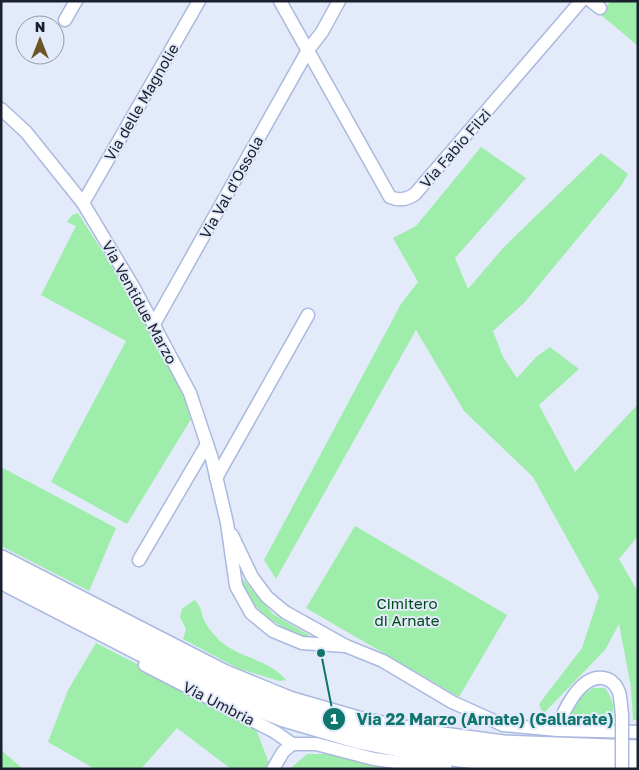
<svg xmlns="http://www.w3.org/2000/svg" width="639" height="770" font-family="'Golos Text',sans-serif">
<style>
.green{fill:#9fedab}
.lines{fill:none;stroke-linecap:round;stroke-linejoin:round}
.minor-casing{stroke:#abb9e0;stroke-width:15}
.trunk-casing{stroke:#abb9e0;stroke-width:24}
.minor{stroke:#fff;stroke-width:12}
.trunk{stroke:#fff;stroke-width:21}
.minor-bridge-casing{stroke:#abb9e0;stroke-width:15;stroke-linecap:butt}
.minor-bridge{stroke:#fff;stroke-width:12}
.labels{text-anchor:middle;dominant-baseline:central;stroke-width:4;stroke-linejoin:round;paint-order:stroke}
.street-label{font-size:15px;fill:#1a202e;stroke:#e3eafa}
.park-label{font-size:15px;fill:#01481a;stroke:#e3eafa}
.leader{fill:none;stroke:#0f766e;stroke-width:2}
.callout-dot{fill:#0f766e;stroke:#e3eafa;stroke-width:2}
.mark-label{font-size:15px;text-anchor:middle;font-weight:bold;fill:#fff}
.callout-label{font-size:16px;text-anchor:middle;font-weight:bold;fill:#0f766e;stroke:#e3eafa;stroke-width:4;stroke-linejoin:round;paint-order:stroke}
</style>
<rect width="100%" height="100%" fill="#e3eafa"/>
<!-- green -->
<g class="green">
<path d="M611 1H638V46L600 14Z"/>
<path d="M481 147 526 178 455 258 468 289 504 247 601 153 628 174 621 186 524 303 493 331 503 357 517 378 536 357 550 347 579 369 539 405 575 472 638 404V536L619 559 638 592V720H633L631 687 619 624 605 650 543 714 539 704 582 648 599 596 533 477 464 411 416 330 276 579 264 560 401 304 418 282 393 238 416 226Z"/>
<path d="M78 213C119 278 163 342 192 413L189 414 191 419 127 524 51 482 126 341 41 295 76 226 67 222 72 215Z"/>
<path d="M1 467 116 528 89 591 1 546Z"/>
<path d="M355 526 507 615 459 697 306 608Z"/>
<path d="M243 579 273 614 309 635V638L307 639C276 624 257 616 241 583Z"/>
<path d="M194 600C201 605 201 612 204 620 207 627 215 636 220 641 241 659 269 659 286 680L279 681 237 668 183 639 186 629 180 617 182 609Z"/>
<path d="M96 643 254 724 269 763 266 769H231L177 728 141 769H95L48 742 68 690Z"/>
<path d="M593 688H605C615 702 615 710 610 726L570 725C567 711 582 694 593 688Z"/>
<path d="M1 750 23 769H1Z"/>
<path d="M307 754H326L389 769H290Z"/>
</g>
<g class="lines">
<!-- minor casing -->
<g class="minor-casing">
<g id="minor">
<path d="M280 1 390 197C399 201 408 199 415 194L581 1"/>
<path d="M591 1 600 8"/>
<path d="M65 20 76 1"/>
<path d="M1 109 26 132 83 203 134 288 190 393 212 459 227 523 236 586 251 613 273 631 302 643 346 646"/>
<path d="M83 203 199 1"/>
<path d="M154 324 308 50 322 32 339 1"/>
<path d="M216 478 308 315"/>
<path d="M232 535 252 577 267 597 285 612 346 646 383 661 452 702 503 725 558 730 638 732"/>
<path d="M139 560 207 444"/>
<path d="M145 665 275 732 292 744"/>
<path d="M558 730C562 712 580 675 603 678 611 679 616 685 619 692 621 700 621 708 622 715"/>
<path d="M292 744H316L374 759 446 769"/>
<path d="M273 769 283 752 292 744"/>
</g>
</g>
<!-- trunk casing -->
<g class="trunk-casing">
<g id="trunk">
<path d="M1 561 223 675 289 702 362 723 435 737 503 746 638 751"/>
<path d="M1 578 216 689 284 716 359 738 435 753 502 761 638 766"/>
</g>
</g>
<!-- minor -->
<use href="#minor" class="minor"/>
<!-- trunk -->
<use href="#trunk" class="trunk"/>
<!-- minor-bridge casing -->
<g class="minor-bridge-casing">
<path id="minor-bridge" d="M622 715V769"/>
</g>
<!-- minor-bridge -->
<use href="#minor-bridge" class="minor-bridge"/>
</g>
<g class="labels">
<!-- street labels -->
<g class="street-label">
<text transform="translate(141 102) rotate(-60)">Via delle Magnolie</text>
<text transform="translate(455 148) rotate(-49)">Via Fabio Filzi</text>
<text transform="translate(231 187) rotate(-61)">Via Val d'Ossola</text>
<text transform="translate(140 302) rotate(61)">Via Ventidue Marzo</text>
<text transform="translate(219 703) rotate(27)">Via Umbria</text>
</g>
<!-- park labels -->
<g class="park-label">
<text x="407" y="603">Cimitero<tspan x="407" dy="17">di Arnate</tspan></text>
</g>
</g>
<!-- callouts -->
<path class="leader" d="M321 653L334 719"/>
<g class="callout-dot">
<circle cx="321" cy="653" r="5"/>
<circle cx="334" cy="719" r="12"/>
</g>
<g class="mark-label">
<text x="334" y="724">1</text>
</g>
<g class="callout-label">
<text x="485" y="725">Via 22 Marzo (Arnate) (Gallarate)</text>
</g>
<!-- border -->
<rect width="639" height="770" fill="none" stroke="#1a202e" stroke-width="5"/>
<!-- north arrow -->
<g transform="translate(40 40)"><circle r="24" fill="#e3eafa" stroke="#9399a8"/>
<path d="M0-4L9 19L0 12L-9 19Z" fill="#695624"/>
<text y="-8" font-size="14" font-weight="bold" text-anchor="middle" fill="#1a202e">N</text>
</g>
</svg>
